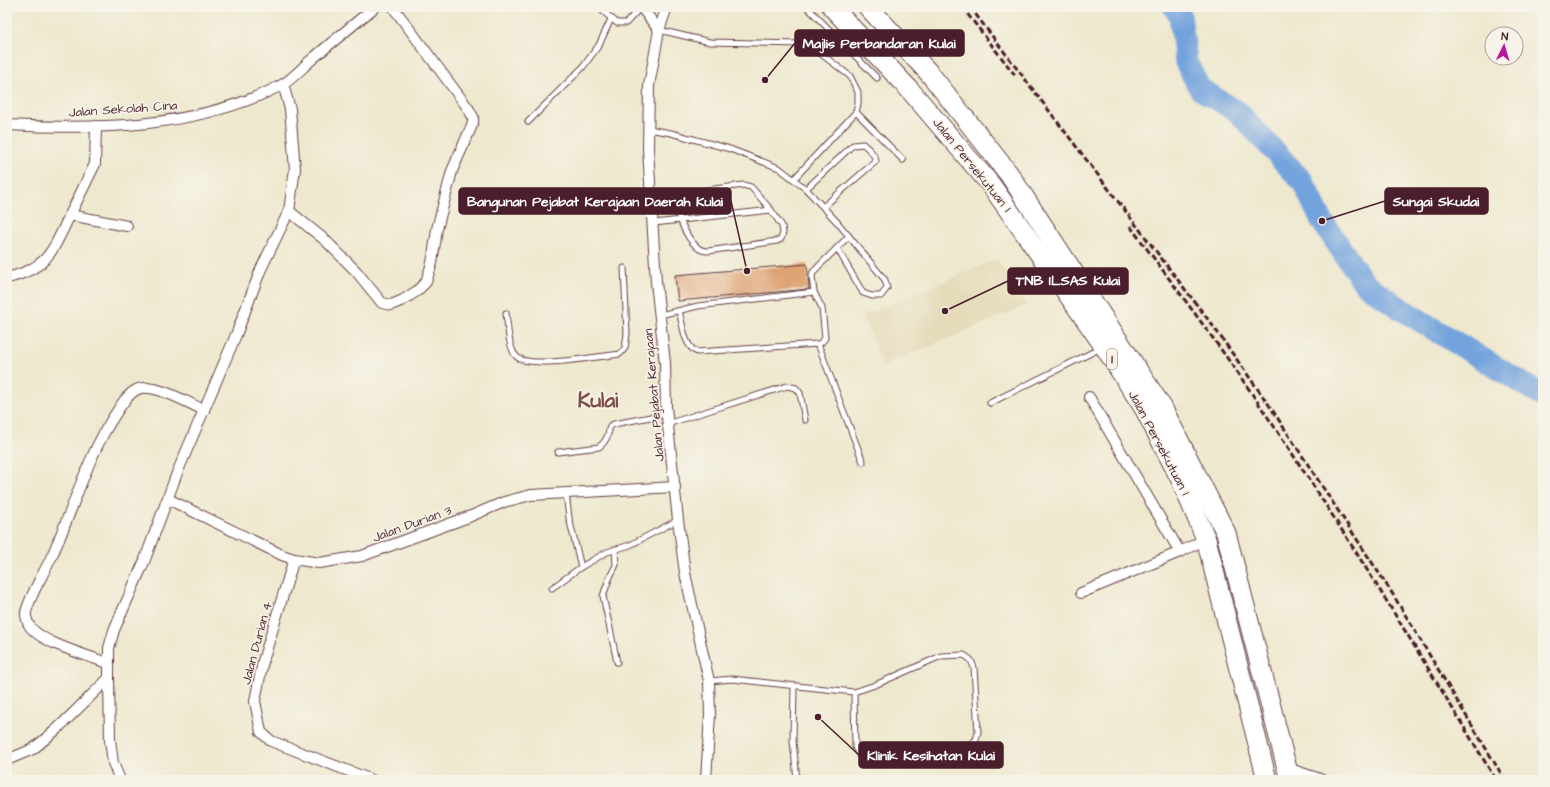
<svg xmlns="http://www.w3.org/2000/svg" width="1550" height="787" font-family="'Architects Daughter',sans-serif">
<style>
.built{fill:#e5dbba}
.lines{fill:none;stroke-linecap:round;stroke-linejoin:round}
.river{stroke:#73a3dd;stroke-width:23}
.building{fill:#dea273}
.lane-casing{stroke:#633d43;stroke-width:7}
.street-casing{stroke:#633d43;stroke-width:12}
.highway-casing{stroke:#633d43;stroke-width:21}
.lane{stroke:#fff;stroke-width:5}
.street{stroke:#fff;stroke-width:10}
.highway{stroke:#fff;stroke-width:19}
.rail{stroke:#4a1f2b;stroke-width:3;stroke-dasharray:6 3;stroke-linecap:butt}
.labels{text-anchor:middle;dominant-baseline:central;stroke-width:3.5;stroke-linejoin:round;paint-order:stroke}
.shield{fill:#f7f3e8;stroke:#7e5f64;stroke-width:1}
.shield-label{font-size:12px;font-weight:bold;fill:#4a1f2b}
.street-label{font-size:13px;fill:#4a1f2b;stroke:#f7f3e8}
.town-label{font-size:21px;font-weight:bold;fill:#7e4d44;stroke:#f7f3e8}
.leader{fill:none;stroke:#4a1f2b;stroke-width:1.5}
.callout-dot{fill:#4a1f2b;stroke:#f7f3e8;stroke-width:1.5}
.callout{fill:#4a1f2b;stroke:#4a1f2b;stroke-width:1.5}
.callout-label{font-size:14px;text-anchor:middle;font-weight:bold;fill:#fff}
</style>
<rect width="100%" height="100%" fill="#f7f3e8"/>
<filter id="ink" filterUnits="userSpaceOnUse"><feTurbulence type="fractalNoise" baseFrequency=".025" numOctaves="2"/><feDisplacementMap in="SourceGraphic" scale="8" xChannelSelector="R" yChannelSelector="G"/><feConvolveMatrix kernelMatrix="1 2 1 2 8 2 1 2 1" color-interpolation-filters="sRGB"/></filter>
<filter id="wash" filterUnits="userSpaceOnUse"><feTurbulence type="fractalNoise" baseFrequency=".012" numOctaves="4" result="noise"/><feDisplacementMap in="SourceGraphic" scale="16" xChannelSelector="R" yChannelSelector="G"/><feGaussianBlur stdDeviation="0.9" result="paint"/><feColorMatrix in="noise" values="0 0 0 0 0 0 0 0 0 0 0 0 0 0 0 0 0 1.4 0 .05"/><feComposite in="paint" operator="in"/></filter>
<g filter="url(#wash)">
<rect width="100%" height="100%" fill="#eee8ce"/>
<!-- built -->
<path class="built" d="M997 259 1027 305 883 366 862 316Z"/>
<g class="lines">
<!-- river -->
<path class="river" d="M1174 7 1180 15 1186 62 1200 89 1238 112 1303 182 1322 221 1364 283 1401 309 1543 396"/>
</g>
<g id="blocks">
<!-- building -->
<path class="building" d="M807 264 809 289 678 301 675 275Z"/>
</g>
</g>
<g filter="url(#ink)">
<use href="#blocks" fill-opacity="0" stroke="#633d43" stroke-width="1"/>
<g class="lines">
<!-- lane casing -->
<g class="lane-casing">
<g id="lane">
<path d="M598 7 617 23H626L641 7"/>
<path d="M807 7 877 78"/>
<path d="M659 30 710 42 800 44 812 47 850 76 858 92V104L856 112 794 179"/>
<path d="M812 47 827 32 828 29"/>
<path d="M856 112 903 160"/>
<path d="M528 122 583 67 599 45 611 19"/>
<path d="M648 129 671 133 730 149 779 168 806 189 838 223 885 280 887 288 881 296H872L863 293 837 248"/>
<path d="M743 185 751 187 771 210 782 226 783 233 781 239 777 241 708 251C704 251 700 250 697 247 687 239 670 205 679 194Z"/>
<path d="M806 189 853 145 863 144C868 148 875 155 876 161L823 207"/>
<path d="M654 223 771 210"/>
<path d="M679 311C683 324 684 347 697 352L818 344 822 342 825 338 822 308 814 292"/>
<path d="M506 313C508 325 508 349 517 357 530 369 601 356 620 354L625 348 627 334 624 268"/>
<path d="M660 315 698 306 814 292 812 277 813 272 849 236"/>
<path d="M818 344 863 462"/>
<path d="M990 403 1101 348"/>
<path d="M667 424 787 386 796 388 800 393 805 420"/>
<path d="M558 452 599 447C607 441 608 435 610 426L614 424 666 414"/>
<path d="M566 493 569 518 581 567"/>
<path d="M615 549 616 565 609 579 603 596 617 662"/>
<path d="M552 588 581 567 607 552 630 545 678 520"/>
<path d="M709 681 732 679 854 692 855 747 859 755H866L970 744 976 740 978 732 974 668 971 660 964 655 941 656 875 685 854 692"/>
<path d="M794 686 793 741 797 780"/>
</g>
</g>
<!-- street casing -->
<g class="street-casing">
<g id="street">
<path d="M641 7 659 30"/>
<path d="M667 7 659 30 649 86 648 149 656 282 665 363 666 407 678 520 685 573 709 681 710 714 706 780"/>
<path d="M7 125C99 130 199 128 282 85 292 79 301 69 310 61 331 43 353 25 375 7"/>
<path d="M96 126 95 164 70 215 127 226"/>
<path d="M289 211 325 240 356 271 382 303 391 305 403 300 417 291 426 282 432 263 437 229 452 171 473 123V117L468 108 393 7"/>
<path d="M7 278C49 268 52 251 70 215"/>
<path d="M1089 397 1180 552"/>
<path d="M168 499 282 555 294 559 319 563 362 556 471 516 504 502 531 495 675 487"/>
<path d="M294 559 263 661 255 701 261 732 271 741 372 780"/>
<path d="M1081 593 1180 552 1206 539"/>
<path d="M108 663C89 656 36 642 28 623 27 620 25 615 26 612 31 593 42 577 50 560 73 511 86 458 116 413 121 405 127 395 136 390 151 381 188 403 204 410"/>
<path d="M109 678V648L114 630 144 562 177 473 236 335 261 269 289 211 295 169 290 109 283 84"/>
<path d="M7 760 33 749 56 730 109 678 110 740 113 763 120 780"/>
<path d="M1287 768 1320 779 1321 780"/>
</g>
</g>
<!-- highway casing -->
<g class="highway-casing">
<g id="highway">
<path d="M832 7 909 89 991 185 1104 346 1144 408 1180 478 1206 539 1267 780"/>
<path d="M868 7 930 74 1009 174 1162 407 1226 533 1290 780"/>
</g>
</g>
<!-- lane -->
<use href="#lane" class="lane"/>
<!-- street -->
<use href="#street" class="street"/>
<!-- highway -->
<use href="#highway" class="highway"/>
<!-- rail -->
<g class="rail">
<path d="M962 7 1015 75"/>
<path d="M970 7 1213 326 1269 405 1392 593 1505 780"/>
<path d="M1130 226C1175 287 1221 347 1263 410 1345 531 1421 656 1496 780"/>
</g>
</g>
</g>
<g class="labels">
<!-- shield labels -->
<rect class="shield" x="1107" y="349" width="10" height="20" rx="3"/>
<g class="shield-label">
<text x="1112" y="359">1</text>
</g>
<!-- street labels -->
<g class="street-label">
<text transform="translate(123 109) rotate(-4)">Jalan Sekolah Cina</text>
<text transform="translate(972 165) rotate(51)">Jalan Persekutuan 1</text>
<text transform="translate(654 395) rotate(-95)">Jalan Pejabat Kerajaan</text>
<text transform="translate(1159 443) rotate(62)">Jalan Persekutuan 1</text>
<text transform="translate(412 524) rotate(-20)">Jalan Durian 3</text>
<text transform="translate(257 643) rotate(-75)">Jalan Durian 4</text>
</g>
<!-- town labels -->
<g class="town-label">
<text x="598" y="400">Kulai</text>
</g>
</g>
<!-- callouts -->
<path class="leader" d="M765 80L795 43M747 271L731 201M1322 221L1385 201M945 311L1008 281M818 717L859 755"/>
<g class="callout-dot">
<circle cx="765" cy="80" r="4"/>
<circle cx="747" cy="271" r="4"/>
<circle cx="1322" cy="221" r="4"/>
<circle cx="945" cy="311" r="4"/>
<circle cx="818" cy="717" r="4"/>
</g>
<g class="callout">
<rect x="795" y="30" width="169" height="26" rx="4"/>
<rect x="459" y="188" width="272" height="26" rx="4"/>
<rect x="1385" y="188" width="103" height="26" rx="4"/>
<rect x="1008" y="268" width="120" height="26" rx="4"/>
<rect x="859" y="742" width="144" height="26" rx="4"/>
</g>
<g class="callout-label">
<text x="879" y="48">Majlis Perbandaran Kulai</text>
<text x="595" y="206">Bangunan Pejabat Kerajaan Daerah Kulai</text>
<text x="1436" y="206">Sungai Skudai</text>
<text x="1068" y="285">TNB ILSAS Kulai</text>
<text x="931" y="760">Klinik Kesihatan Kulai</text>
</g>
<!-- margin -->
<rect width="1550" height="787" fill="none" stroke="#f7f3e8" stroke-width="24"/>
<!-- north arrow -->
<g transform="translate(1504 46) rotate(5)"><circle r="19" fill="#f7f3e8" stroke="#b29e9c"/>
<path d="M0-3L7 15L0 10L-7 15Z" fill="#b5179e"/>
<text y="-6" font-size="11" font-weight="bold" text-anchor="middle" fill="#4a1f2b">N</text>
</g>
</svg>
